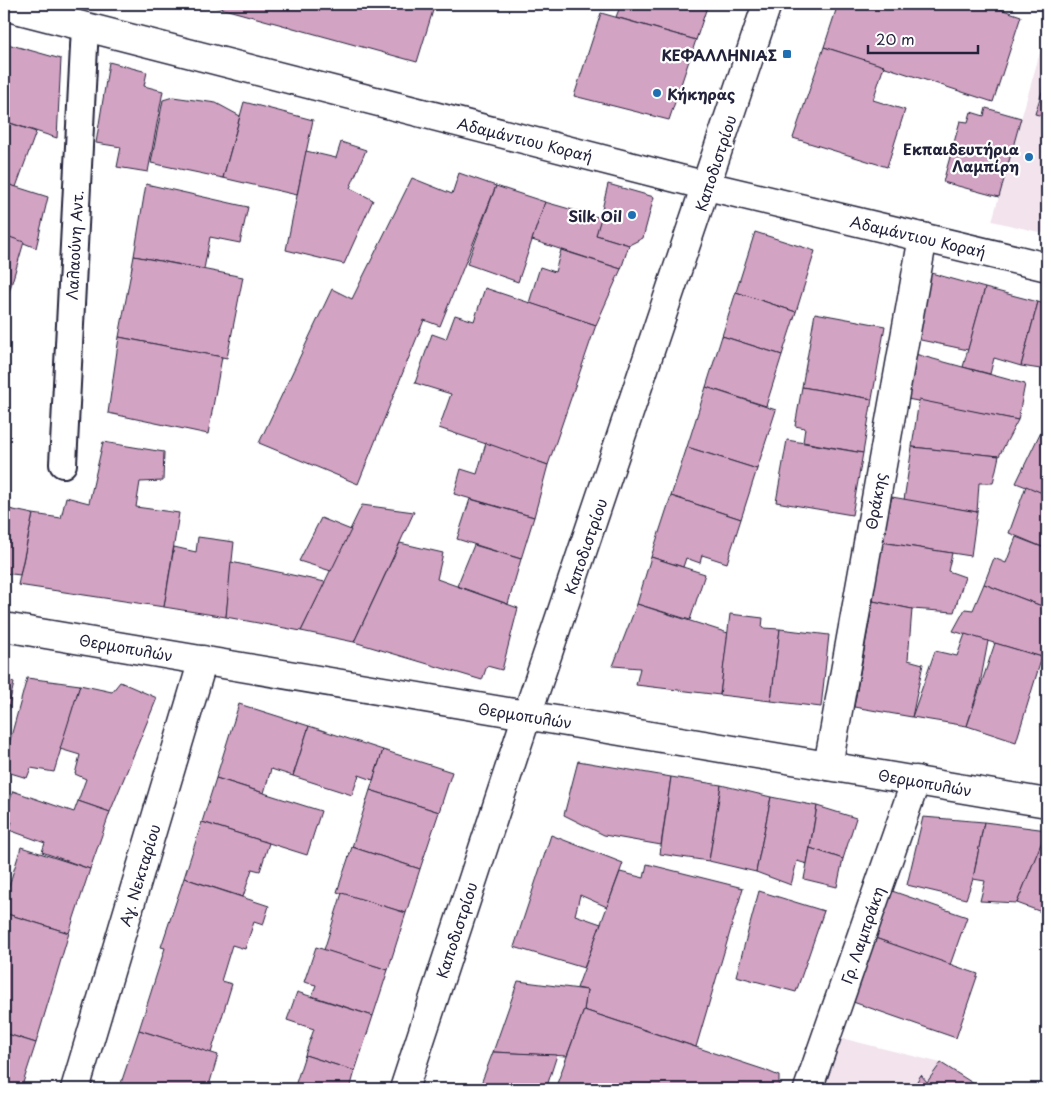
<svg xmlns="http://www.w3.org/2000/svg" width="1051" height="1093" font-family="'Playpen Sans',sans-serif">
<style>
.built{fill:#f2e3ed}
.building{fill:#d3a3c3;stroke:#22223b}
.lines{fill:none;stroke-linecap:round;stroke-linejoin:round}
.pedestrian-casing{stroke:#22223b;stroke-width:30}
.minor-casing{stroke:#22223b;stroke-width:31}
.pedestrian{stroke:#fff;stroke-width:26}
.minor{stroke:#fff;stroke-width:28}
.poi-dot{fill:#1f6fb2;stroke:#fff;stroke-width:2}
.labels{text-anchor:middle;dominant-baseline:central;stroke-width:4.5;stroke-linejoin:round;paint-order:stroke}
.poi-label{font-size:15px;font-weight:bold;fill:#22223b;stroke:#fff;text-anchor:end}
.street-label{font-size:15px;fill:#22223b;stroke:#fff}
</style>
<rect width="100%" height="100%" fill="#fff"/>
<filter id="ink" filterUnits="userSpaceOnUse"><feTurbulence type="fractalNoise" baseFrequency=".02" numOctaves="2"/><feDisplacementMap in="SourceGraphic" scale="10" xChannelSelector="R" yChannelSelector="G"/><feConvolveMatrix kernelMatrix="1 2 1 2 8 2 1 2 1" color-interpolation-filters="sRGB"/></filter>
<g filter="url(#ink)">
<!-- built -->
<g class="built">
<path d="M1047 28V234L992 221Z"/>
<path d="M837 1037 941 1063 982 1089H819Z"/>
</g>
<!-- building -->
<g class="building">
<path d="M206 4H435L417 62Z"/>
<path d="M621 4H708L696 40 616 17Z"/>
<path d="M838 4H985L1021 16 993 102 824 47Z"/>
<path d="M601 13 696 40 669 120 574 96Z"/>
<path d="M4 43 61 59 57 138 4 121Z"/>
<path d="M824 47 884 66 873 100 905 110 887 167 793 138Z"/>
<path d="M109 62 147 72 144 86 163 91 148 172 117 167 121 147 96 143Z"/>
<path d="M1047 76V117L1035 114Z"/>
<path d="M173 97 216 103 240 116 223 178 151 163 163 100Z"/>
<path d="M244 102 313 120 297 195 223 178Z"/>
<path d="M986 108 1021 118 999 197 943 182 960 121 968 122 971 112 984 116Z"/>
<path d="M4 121 36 132 16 187 4 183Z"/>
<path d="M341 142 366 150 350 188 373 200 344 264 286 250 306 151 336 158Z"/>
<path d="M459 173 496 186 440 326 424 320 358 484 259 443 332 289 352 299 412 178 452 194Z"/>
<path d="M4 183 48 197 36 248 4 235Z"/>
<path d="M146 184 248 207 240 243 210 237 204 269 134 256Z"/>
<path d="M608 184 654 197 643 238 629 245 596 235Z"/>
<path d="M496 186 545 202 518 282 467 264Z"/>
<path d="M545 202 601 218 596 235 629 245 621 269 532 240Z"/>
<path d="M755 232 815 251 796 312 736 292Z"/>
<path d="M4 235 24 242 4 309Z"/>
<path d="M561 250 621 269 596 325 529 303 540 267 555 272Z"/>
<path d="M134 256 243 277 227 358 119 337Z"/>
<path d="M931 273 985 288 968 350 916 339Z"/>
<path d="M485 288 596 325 548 465 439 428 451 394 415 383 432 334 446 339 455 315 474 321Z"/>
<path d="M985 288 1038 302 1021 366 994 358 990 374 963 367Z"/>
<path d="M736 292 796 312 782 355 722 336Z"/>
<path d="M1038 302 1047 305V370L1021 366Z"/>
<path d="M815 313 885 326 872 399 802 387Z"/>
<path d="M722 336 782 355 766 406 706 387Z"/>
<path d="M119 337 222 357 208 434 108 413Z"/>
<path d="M915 354 1025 384 1018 420 907 399Z"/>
<path d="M706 387 776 410 757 469 687 447Z"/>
<path d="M802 387 872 399 863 453 803 442 805 428 795 426Z"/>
<path d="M919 400 1018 420 999 456 912 447Z"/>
<path d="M1045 423 1047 424V495L1016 483Z"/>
<path d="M787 440 863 453 852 515 776 502Z"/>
<path d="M103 442 164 452 163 481 140 482 136 507 179 513 164 607 18 585 33 514 61 518 66 497 89 503Z"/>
<path d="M486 443 548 465 534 517 454 494 461 469 477 474Z"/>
<path d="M687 447 757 469 741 519 671 496Z"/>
<path d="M912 447 999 456 993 483H979L977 512 904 500Z"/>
<path d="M1026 486 1047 495V549L1009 533Z"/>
<path d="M671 496 741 519 727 563 702 555 700 563 686 558 683 567 651 557Z"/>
<path d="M892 497 977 512 971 556 881 542Z"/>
<path d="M470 499 534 517 521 559 457 539Z"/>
<path d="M362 505 414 512 354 642 301 631Z"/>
<path d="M4 508 33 514 20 575 4 573Z"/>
<path d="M321 518 351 530 331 571 299 561Z"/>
<path d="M198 537 234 542 226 617 164 607 174 547 196 552Z"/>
<path d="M1016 537 1047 549V608L984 584 994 558 1006 563Z"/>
<path d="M881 542 952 553 948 571 965 577 954 612 912 609 873 601Z"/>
<path d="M400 543 443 553 437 579 518 608 502 670 487 666 482 680 354 642Z"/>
<path d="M474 545 521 559 508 604 457 586Z"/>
<path d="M651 557 705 574 690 620 637 604Z"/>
<path d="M231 562 325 582 301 631 226 617Z"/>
<path d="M984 584 1047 608V637L1042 657 953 631 965 609 973 610Z"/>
<path d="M873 601 912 609 908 660 923 664 912 717 854 707Z"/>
<path d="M637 604 728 633 720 695 636 685 640 668 613 666Z"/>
<path d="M730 614 763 618 762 628 780 629 771 701 720 695Z"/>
<path d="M780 629 829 635 821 707 771 701Z"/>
<path d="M965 634 988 641 980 684 967 726 912 717 935 651 957 656Z"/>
<path d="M995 643 1042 657 1016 742 967 726Z"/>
<path d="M27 678 80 685 54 772 31 768 27 778 4 771V762Z"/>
<path d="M4 680 14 683 4 727Z"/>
<path d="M120 682 157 698 110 812 78 801 86 779 75 774 80 755 60 749 80 685 112 692Z"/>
<path d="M239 704 309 726 293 776 271 769 264 793 216 778Z"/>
<path d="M309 726 383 750 373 780 359 775 352 795 293 776Z"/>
<path d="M383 750 452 772 439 812 370 790Z"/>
<path d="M578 761 671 777 661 845 604 835 564 815Z"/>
<path d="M671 777 721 785 709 861 660 854Z"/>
<path d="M216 778 321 811 307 855 202 822Z"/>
<path d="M721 785 771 797 756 872 709 861Z"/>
<path d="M370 790 439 812 420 869 352 847Z"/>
<path d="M13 791 74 812 78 801 110 812 90 869 42 852 45 843 9 830 12 822 4 819V817Z"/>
<path d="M771 797 817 806 807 864 797 861 791 885 756 872Z"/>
<path d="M817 806 856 818 843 859 810 848Z"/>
<path d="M923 817 984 822 973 879 966 899 907 885Z"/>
<path d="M202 822 269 843 260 871 252 869 243 897 184 878Z"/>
<path d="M984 822 1047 830 1017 903 980 901 985 881 973 879Z"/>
<path d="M1047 829V914L1017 903Z"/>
<path d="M551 835 623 863 607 907 580 895 575 915 601 924 584 968 514 947Z"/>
<path d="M21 847 90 869 69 933 4 913V902Z"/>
<path d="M352 847 420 869 406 913 337 892Z"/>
<path d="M810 848 843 859 837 887 804 879Z"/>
<path d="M647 864 743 888 696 1047 584 1010 587 990 577 988 620 872 644 878Z"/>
<path d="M184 878 269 906 263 925 254 922 245 949 232 945 221 981 232 984 211 1053 139 1030 165 948 161 947Z"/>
<path d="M759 891 824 911 796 992 736 976Z"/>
<path d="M892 891 967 917 950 965 875 938Z"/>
<path d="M342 893 406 913 388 970 324 950Z"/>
<path d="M4 913 69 933 36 1043 4 1033Z"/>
<path d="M875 938 978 974 956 1038 853 1002Z"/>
<path d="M316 947 388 970 373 1016 312 996 316 985 304 982Z"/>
<path d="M518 981 587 990 584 1010 567 1056 493 1052Z"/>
<path d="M297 992 373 1016 355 1071 305 1055 314 1029 287 1020Z"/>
<path d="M584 1010 765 1070 779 1076V1089H555Z"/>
<path d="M139 1030 218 1055 208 1089H119Z"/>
<path d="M4 1033 36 1043 21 1089H4Z"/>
<path d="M493 1052 557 1055 546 1089H479Z"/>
<path d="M305 1055 355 1071 350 1089H294Z"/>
<path d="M941 1063 982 1089H912L921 1075 927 1082Z"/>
</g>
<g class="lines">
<!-- pedestrian casing -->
<g class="pedestrian-casing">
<path id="pedestrian" d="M63 464 85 27"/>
</g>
<!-- minor casing -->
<g class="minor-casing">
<g id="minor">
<path d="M4 6 707 186 1047 267"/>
<path d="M4 627 1047 803"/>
<path d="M828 766 923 237"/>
<path d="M75 1089 203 660"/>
<path d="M404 1089 527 715 767 4"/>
<path d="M808 1089 916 780"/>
</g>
</g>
<!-- pedestrian -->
<use href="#pedestrian" class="pedestrian"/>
<!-- minor -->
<use href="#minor" class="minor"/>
</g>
</g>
<!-- markers -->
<g class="poi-dot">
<rect x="782" y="49" width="10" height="10" rx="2.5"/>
<circle cx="657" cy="93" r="5"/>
<circle cx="1029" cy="157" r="5"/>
<circle cx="632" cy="215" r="5"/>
</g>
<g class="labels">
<!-- poi labels -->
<g class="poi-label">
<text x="777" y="54">ΚΕΦΑΛΛΗΝΙΑΣ</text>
<text x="667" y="93" text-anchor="start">Κήκηρας</text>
<text x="1019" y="148">Εκπαιδευτήρια<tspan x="1019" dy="17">Λαμπίρη</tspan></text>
<text x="622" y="215">Silk Oil</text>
</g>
<!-- street labels -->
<g class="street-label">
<text transform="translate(525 139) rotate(14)">Αδαμάντιου Κοραή</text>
<text transform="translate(715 163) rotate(-72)">Καποδιστρίου</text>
<text transform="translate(918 236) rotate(13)">Αδαμάντιου Κοραή</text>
<text transform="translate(74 245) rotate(-87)">Λαλαούνη Αντ.</text>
<text transform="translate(875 501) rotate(-80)">Θράκης</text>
<text transform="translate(585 546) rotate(-71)">Καποδιστρίου</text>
<text transform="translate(126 647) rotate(10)">Θερμοπυλών</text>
<text transform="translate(525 715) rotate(9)">Θερμοπυλών</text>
<text transform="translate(925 782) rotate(10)">Θερμοπυλών</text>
<text transform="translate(139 875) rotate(-73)">Αγ. Νεκταρίου</text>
<text transform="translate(456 930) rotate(-72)">Καποδιστρίου</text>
<text transform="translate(862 935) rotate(-71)">Γρ. Λαμπράκη</text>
</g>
</g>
<!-- margin -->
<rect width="1051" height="1093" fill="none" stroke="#fff" stroke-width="20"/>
<rect x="10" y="10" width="1031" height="1073" fill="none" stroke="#22223b" stroke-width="2" filter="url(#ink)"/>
<!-- scale -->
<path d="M868 45v8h110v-8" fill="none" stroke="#22223b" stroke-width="2.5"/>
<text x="876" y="45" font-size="15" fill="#22223b" stroke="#ffffff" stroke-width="4" paint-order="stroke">20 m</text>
</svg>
